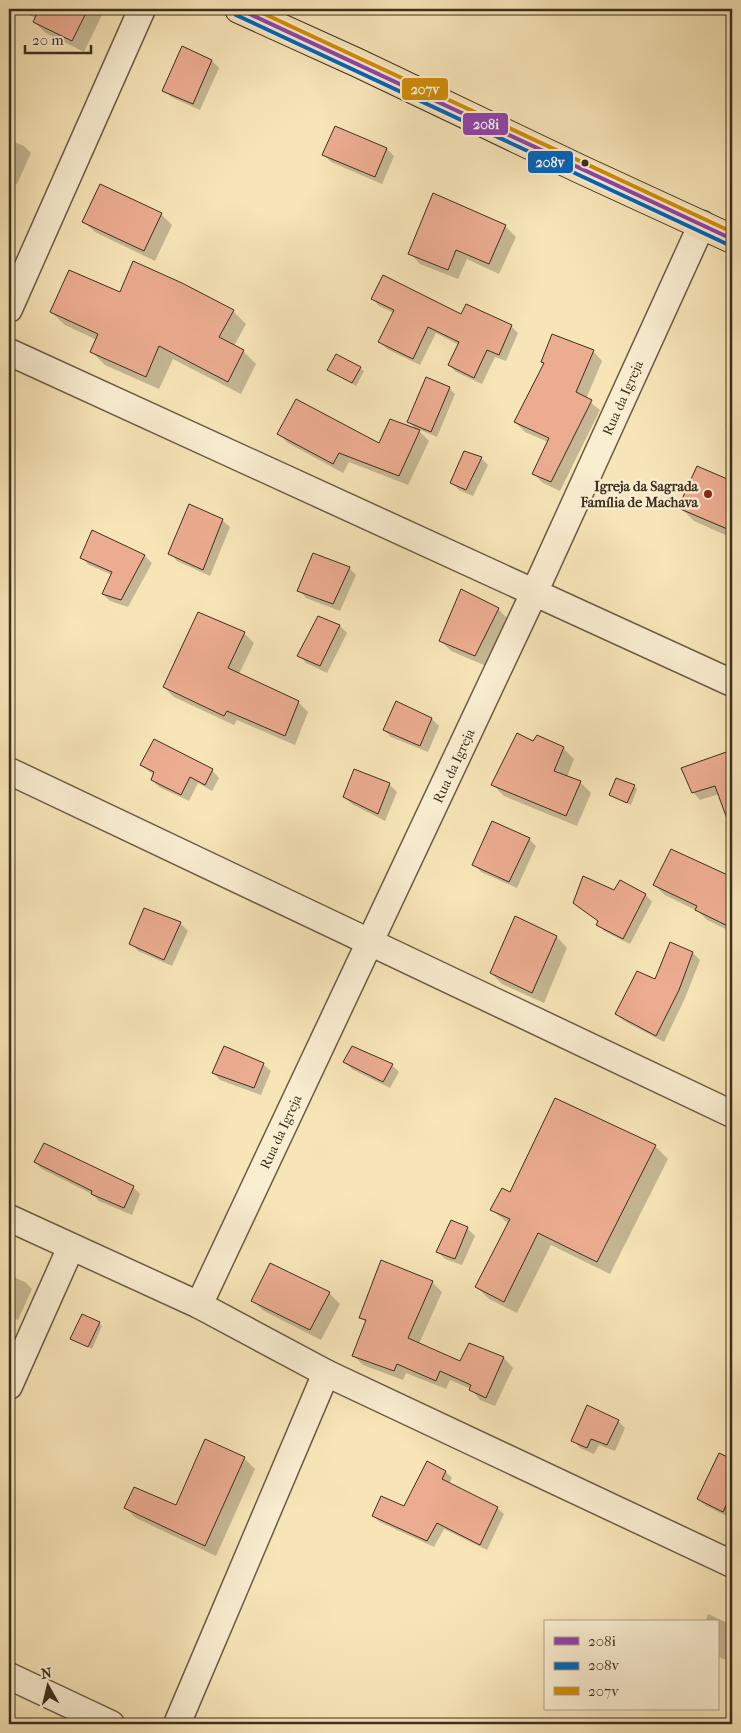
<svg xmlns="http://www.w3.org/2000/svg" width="741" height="1733" font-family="'IM FELL French Canon',serif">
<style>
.shadow{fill:#0003}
.building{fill:#ecac91;stroke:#3d2f1e}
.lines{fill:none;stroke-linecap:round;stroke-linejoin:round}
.minor-casing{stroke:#6c5c44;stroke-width:29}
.major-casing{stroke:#3d2f1e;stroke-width:30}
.minor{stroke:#faeed1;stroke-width:26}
.major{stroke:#f7e5b8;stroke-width:28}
.bus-1-casing{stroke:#faeed1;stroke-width:8}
.bus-2-casing{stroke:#faeed1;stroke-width:8}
.bus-3-casing{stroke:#faeed1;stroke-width:8}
.bus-1{stroke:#8e44ad;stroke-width:4}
.bus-2{stroke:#0065bd;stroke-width:4}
.bus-3{stroke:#d28e06;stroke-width:4}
.bus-dot{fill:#3d2f1e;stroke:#faeed1;stroke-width:2}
.poi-dot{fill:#8f2418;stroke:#faeed1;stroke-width:2}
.labels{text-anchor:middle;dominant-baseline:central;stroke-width:5;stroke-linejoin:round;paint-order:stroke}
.street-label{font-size:14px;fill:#3d2f1e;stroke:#faeed1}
.poi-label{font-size:14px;font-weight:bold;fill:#3d2f1e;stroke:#faeed1;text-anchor:end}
.line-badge{stroke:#faeed1;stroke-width:2}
.badge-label{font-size:14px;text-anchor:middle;font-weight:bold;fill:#fff}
</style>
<rect width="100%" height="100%" fill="#f7e5b8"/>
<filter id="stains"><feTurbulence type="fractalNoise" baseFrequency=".004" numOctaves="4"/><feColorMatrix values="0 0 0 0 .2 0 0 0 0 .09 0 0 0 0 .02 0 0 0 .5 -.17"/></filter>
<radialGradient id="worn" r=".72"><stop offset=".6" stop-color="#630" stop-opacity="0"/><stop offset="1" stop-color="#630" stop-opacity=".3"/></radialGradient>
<!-- shadow -->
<g class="shadow">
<path d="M16 9H95L102 15 84 52 46 33 34 22 36 18Z"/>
<path d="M183 48 212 61 219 68 200 110 171 97 164 90Z"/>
<path d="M336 128 387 149 394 156 382 184 331 162 324 155Z"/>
<path d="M9 140 24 146 31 153 17 184 9 181Z"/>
<path d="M434 195 505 226 516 237 499 274 467 259 458 279 420 264 410 253Z"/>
<path d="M161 214 172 225 155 261 95 232 84 222Z"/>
<path d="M372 298 511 326 518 333 506 361 495 357 482 384 456 372 449 365 459 345 436 333 420 365 387 349 380 342 394 313 379 306Z"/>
<path d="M233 311 246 324 234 346 243 351 256 364 241 394 173 359 159 389 105 365 92 352 97 340 65 325 51 312Z"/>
<path d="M593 351 602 361 586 399 600 410 560 491 543 483 534 474 548 442 525 432 515 422Z"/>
<path d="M360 368 364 371 356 386 329 370Z"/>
<path d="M449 388 455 394 437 437 416 428 429 441 408 485 349 462 343 473 288 443 279 434 380 445 418 431 408 421Z"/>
<path d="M732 410V433L725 426Z"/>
<path d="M481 458 488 465 473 496 459 490 452 483Z"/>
<path d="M697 467 732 483V538L694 521 680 507Z"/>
<path d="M222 520 230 527 210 576 177 561 170 553Z"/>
<path d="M93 532 145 556 152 563 128 607 110 601 103 594 112 575 89 565 82 558Z"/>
<path d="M349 568 356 575 340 611 306 598 299 590Z"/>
<path d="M498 609 509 620 486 666 451 651 440 640Z"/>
<path d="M340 626 347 633 327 673 306 663 299 655Z"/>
<path d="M244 633 254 643 239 674 298 702 308 712 295 745 237 720 234 725 174 697 164 687Z"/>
<path d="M432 719 439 726 428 752 391 737 384 730Z"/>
<path d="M563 748 574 759 567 777 580 782 591 793 577 826 504 796 493 785Z"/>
<path d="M732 751V821L727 816 719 794 700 800 693 792 683 769Z"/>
<path d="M141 765 212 770 219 778 212 791 198 783 189 801 159 787 152 780 154 775Z"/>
<path d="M389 784 397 792 385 821 352 804 344 797Z"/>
<path d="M634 786 637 789 631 805 610 795Z"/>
<path d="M529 839 536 846 517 888 481 872 474 864Z"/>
<path d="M672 851 732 879V932L707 920 699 912 665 895 654 885Z"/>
<path d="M620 882 646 895 652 902 630 944 604 931 598 924 599 922 574 903 615 892Z"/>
<path d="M145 909 181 924 188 931 172 966 138 951 131 943Z"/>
<path d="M557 937 567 948 544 1003 502 984 491 973Z"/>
<path d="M671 943 693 953 700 960 685 998 664 1042 624 1021 616 1014 655 981Z"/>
<path d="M345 1062 392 1065 399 1072 390 1088 352 1069Z"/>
<path d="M263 1064 271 1071 261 1095 220 1080 213 1073Z"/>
<path d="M555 1100 656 1147 668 1159 610 1274 551 1245 517 1313 489 1299 477 1287 509 1224 492 1210 510 1193Z"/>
<path d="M35 1162 133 1187 140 1194 132 1215 99 1201 92 1194 42 1169Z"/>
<path d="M467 1228 475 1236 462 1265 445 1259 438 1252Z"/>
<path d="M9 1275 25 1282 32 1289 18 1320 9 1316Z"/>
<path d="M432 1282 442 1292 419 1344 461 1362 469 1344 504 1358 513 1368 495 1406 480 1400 471 1389 450 1380 446 1389 406 1373 403 1380 363 1365 354 1356 366 1323 361 1317Z"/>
<path d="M329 1293 340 1304 321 1340 264 1311 253 1301Z"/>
<path d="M99 1323 102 1326 92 1349 71 1338Z"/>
<path d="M618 1421 625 1428 615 1451 599 1445 594 1454 580 1448 573 1440Z"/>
<path d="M720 1455 732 1461 731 1518 706 1506 698 1499Z"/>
<path d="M244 1458 255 1469 216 1556 136 1518 125 1507H176Z"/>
<path d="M427 1463 446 1472 452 1478 449 1484 497 1508 504 1514 487 1550 444 1529 434 1547 380 1522 373 1515 405 1508Z"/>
<path d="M708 1614 732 1625V1663L717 1656V1622H705Z"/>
</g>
<!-- building -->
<g class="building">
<path d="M39 9H88L72 41 33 22Z"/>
<path d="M182 46 212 60 193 104 162 91Z"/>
<path d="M335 126 387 148 375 177 322 155Z"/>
<path d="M100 184 162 213 144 251 82 222Z"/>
<path d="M433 193 506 225 489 264 456 250 448 270 408 254Z"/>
<path d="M133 261 182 283 234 310 219 337 244 350 228 382 159 346 146 377 90 352 98 334 50 312 69 270 120 292Z"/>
<path d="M383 275 461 314 466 304 512 325 499 355 487 350 474 378 448 365 459 342 428 327 413 359 378 342 394 310 371 299Z"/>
<path d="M552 334 594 350 576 392 592 400 551 482 532 474 549 438 514 422 544 363 541 362Z"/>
<path d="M336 354 361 367 352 383 327 370Z"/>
<path d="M426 377 450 387 431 432 407 422Z"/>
<path d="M296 399 379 443 390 419 420 430 399 476 339 453 333 464 277 434Z"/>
<path d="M464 451 482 457 466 490 450 483Z"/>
<path d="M697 466 732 481V531L678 508Z"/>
<path d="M189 504 223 519 203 570 168 554Z"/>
<path d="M92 530 145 555 121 600 102 594 112 572 80 558Z"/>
<path d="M313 553 350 567 333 604 297 591Z"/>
<path d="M461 589 499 608 475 656 439 641Z"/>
<path d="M198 612 245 632 228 668 299 701 285 736 227 711 224 716 163 687Z"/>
<path d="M318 616 340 625 320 666 297 656Z"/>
<path d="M396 701 432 718 420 746 383 730Z"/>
<path d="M517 733 533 741 537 735 564 747 554 771 581 781 566 816 491 785Z"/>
<path d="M154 739 213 769 205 785 190 777 181 795 151 780 154 772 140 765Z"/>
<path d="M732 750V827H730L715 786 692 793 681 768Z"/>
<path d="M354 769 390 783 378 814 343 797Z"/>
<path d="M616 778 635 785 627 803 609 795Z"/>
<path d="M492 821 530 838 509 882 472 865Z"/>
<path d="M671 849 732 877V928L695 910 697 906 653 885Z"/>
<path d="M583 876 614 890 620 880 646 894 623 939 596 925 598 921 573 903Z"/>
<path d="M144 908 181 922 164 960 129 944Z"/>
<path d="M515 916 557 936 532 993 490 973Z"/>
<path d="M670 942 693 952 679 990 656 1036 615 1014 637 971 655 979Z"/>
<path d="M224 1046 264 1063 254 1088 212 1073Z"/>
<path d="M352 1046 393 1064 383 1082 343 1062Z"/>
<path d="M555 1098 656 1145 597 1262 538 1233 504 1302 475 1287 510 1219 490 1210 502 1188 510 1192Z"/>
<path d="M44 1143 134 1186 124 1208 91 1194 92 1191 34 1162Z"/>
<path d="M451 1220 468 1227 455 1259 436 1252Z"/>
<path d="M381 1260 433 1281 408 1338 460 1361 469 1343 504 1357 486 1398 469 1390 471 1385 440 1371 436 1381 397 1364 394 1371 352 1356 366 1320 359 1318Z"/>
<path d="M270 1263 330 1292 310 1330 251 1301Z"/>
<path d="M82 1314 100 1322 88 1347 70 1339Z"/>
<path d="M587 1405 619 1420 607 1445 591 1439 587 1448 571 1441Z"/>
<path d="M205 1439 245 1457 205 1546 124 1508 134 1487 176 1505Z"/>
<path d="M719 1453 732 1459V1493L723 1512 697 1499Z"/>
<path d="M427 1461 446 1471 442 1479 498 1507 480 1545 437 1523 427 1541 372 1516 381 1496 404 1506Z"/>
</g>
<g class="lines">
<!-- minor casing -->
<g class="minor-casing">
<g id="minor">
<path d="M9 309 142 9"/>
<path d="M9 352 732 683"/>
<path d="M9 771 732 1114"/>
<path d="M9 1218 199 1305 326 1373 732 1564"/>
<path d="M199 1305 534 593 702 224"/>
<path d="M9 1386 71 1247"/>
<path d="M9 1676 111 1724"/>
<path d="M177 1724 326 1373"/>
</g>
</g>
<!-- major casing -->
<g class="major-casing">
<path id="major" d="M239 9 358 63 580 169 732 239"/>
</g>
<!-- minor -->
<use href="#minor" class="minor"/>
<!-- major -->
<use href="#major" class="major"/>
<!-- bus-1 casing -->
<g class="bus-1-casing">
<path id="bus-1" d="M239 9 732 239"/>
</g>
<!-- bus-2 casing -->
<g class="bus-2-casing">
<path id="bus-2" d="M236 15 729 245"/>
</g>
<!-- bus-3 casing -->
<g class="bus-3-casing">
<path id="bus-3" d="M254 9 732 232"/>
</g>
<!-- bus-1 -->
<use href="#bus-1" class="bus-1"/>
<!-- bus-2 -->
<use href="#bus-2" class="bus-2"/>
<!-- bus-3 -->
<use href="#bus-3" class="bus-3"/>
</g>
<!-- markers -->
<circle class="bus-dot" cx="585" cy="163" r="4.5"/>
<circle class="poi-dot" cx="708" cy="494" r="5"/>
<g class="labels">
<!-- street labels -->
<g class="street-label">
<text transform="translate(623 398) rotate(-66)">Rua da Igreja</text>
<text transform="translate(454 766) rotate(-65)">Rua da Igreja</text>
<text transform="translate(281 1132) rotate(-65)">Rua da Igreja</text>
</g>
<!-- poi labels -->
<g class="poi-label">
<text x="698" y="486">Igreja da Sagrada<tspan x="698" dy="16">Família de Machava</tspan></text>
</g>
</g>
<g class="line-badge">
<rect x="401" y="77" width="48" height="24" rx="5" fill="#d28e06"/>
<rect x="462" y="112" width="47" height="24" rx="5" fill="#8e44ad"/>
<rect x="527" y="150" width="47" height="24" rx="5" fill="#0065bd"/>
</g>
<g class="badge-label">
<text x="425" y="94">207v</text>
<text x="486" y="129">208i</text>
<text x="550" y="167">208v</text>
</g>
<!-- margin -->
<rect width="741" height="1733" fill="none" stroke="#f7e5b8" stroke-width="30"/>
<rect x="10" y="10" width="721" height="1713" fill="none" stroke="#3d2f1e" stroke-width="2.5"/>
<rect x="15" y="15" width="711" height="1703" fill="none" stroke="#3d2f1e"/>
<!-- legend -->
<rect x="544" y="1620" width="175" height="90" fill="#faeed1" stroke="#aea289"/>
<rect x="554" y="1637" width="25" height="8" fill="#8e44ad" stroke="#aea289"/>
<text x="588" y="1646" font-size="15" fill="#3d2f1e">208i</text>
<rect x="554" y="1662" width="25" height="8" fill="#0065bd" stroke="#aea289"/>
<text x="588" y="1670" font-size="15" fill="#3d2f1e">208v</text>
<rect x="554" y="1687" width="25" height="8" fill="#d28e06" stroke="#aea289"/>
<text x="588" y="1696" font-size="15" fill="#3d2f1e">207v</text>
<!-- north arrow -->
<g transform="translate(48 1686) rotate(352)" stroke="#faeed1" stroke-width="4" paint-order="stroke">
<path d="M0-4L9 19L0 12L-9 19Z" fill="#3d2f1e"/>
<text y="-8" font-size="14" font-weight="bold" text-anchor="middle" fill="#3d2f1e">N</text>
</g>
<!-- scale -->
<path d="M25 45v8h66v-8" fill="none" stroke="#3d2f1e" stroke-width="2.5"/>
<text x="32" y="45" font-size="15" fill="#3d2f1e" stroke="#faeed1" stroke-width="4" paint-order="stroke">20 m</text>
<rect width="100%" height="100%" filter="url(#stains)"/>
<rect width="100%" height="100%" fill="url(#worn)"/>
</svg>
